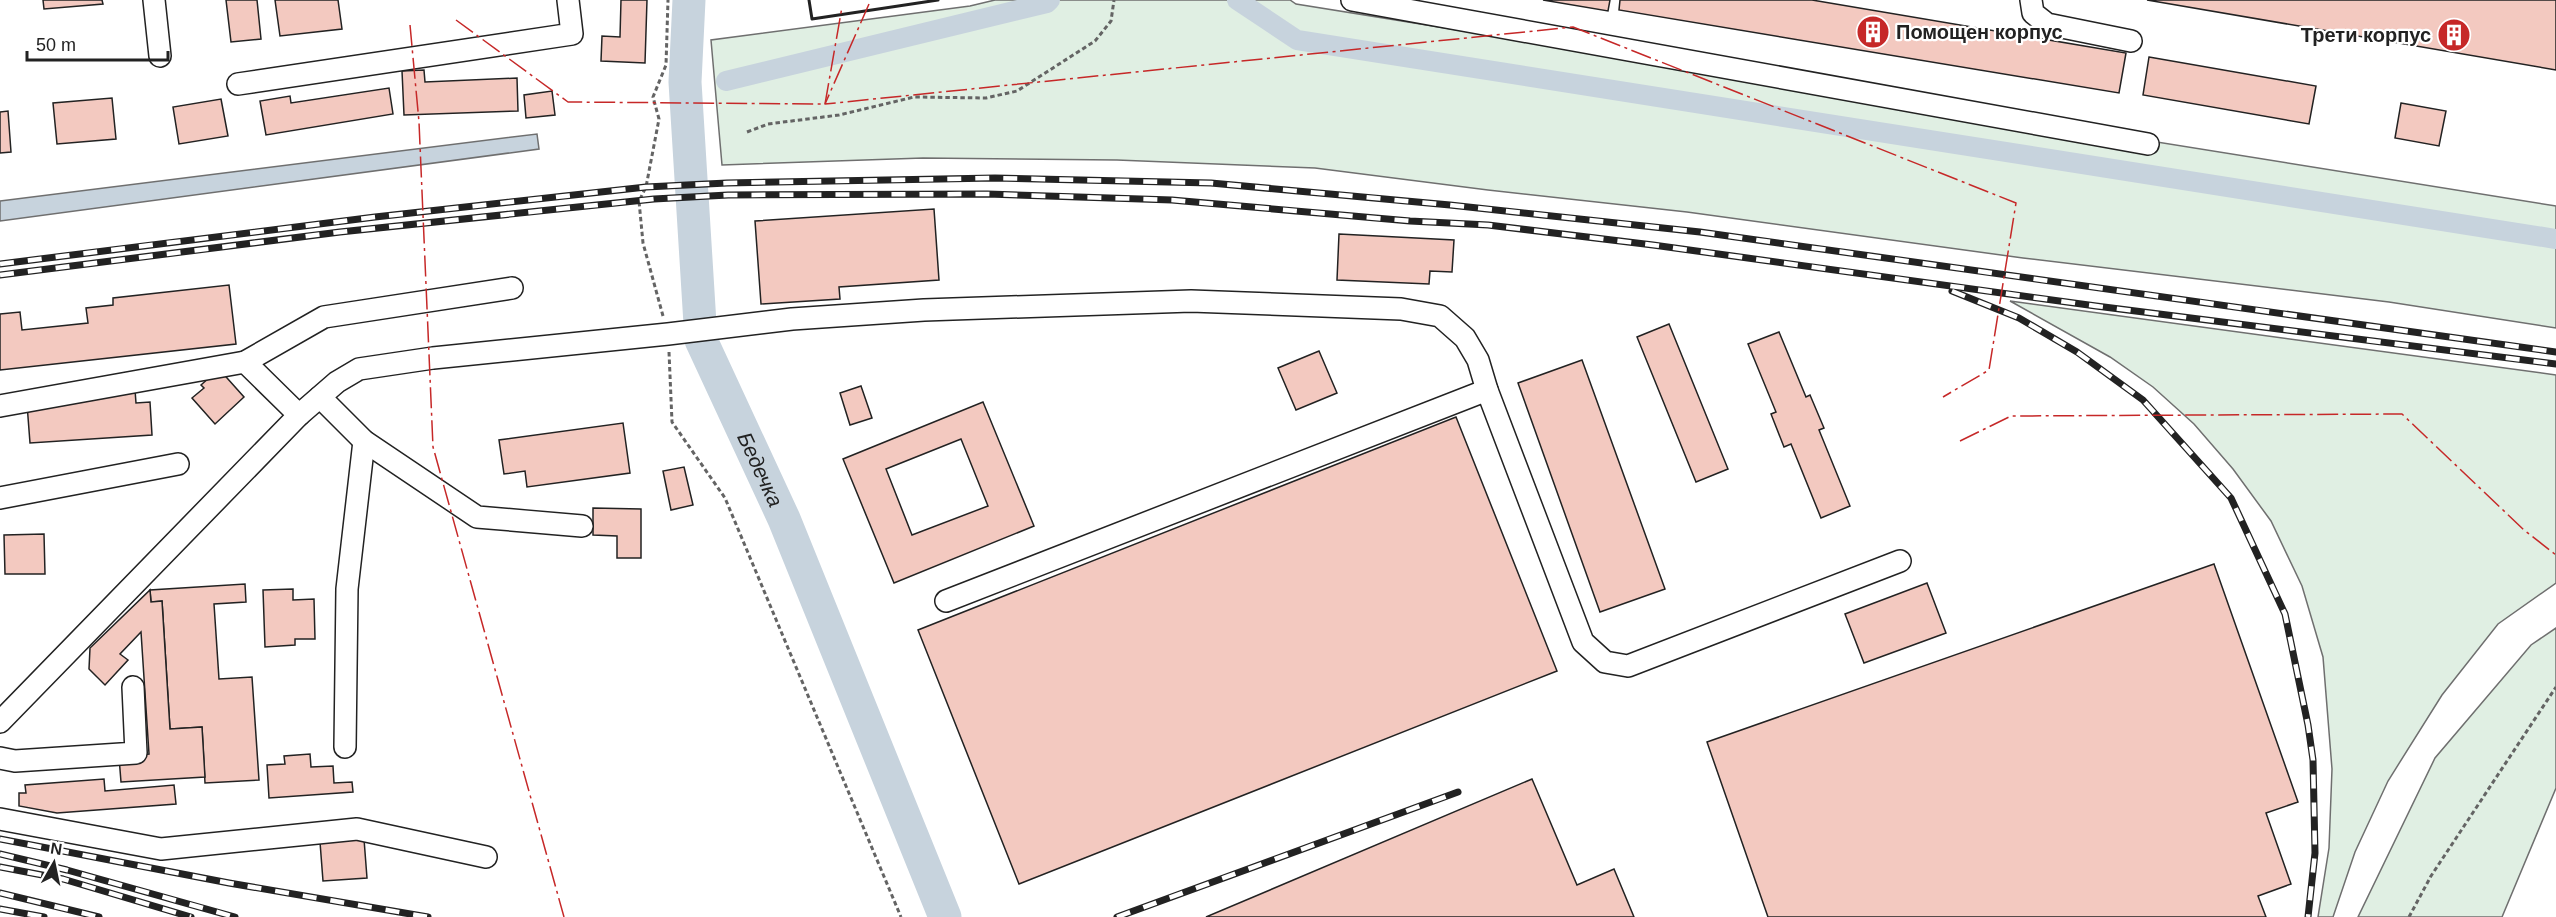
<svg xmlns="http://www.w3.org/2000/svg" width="2556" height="917" font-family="Helvetica,sans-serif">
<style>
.green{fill:#e0efe3;stroke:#6f6f6f;stroke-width:1.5}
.water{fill:#c7d3dd;stroke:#6f6f6f;stroke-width:1.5}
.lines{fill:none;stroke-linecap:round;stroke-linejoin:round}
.canal{stroke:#c7d3dd;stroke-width:20}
.river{stroke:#c7d3dd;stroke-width:33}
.building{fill:#f3c9c0;stroke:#222;stroke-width:1.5;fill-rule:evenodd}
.minor-casing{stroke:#222;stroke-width:24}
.path{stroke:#646464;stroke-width:3;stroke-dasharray:4.5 3;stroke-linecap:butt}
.minor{stroke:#fff;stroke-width:21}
.rail-casing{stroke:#222;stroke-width:7}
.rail{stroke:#fff;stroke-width:4.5;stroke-dasharray:14;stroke-linecap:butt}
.wall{stroke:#222;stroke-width:3}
.power{stroke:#c62828;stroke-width:1.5;stroke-dasharray:21 4.5 3 4.5;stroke-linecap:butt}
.labels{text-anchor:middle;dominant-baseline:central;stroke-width:4.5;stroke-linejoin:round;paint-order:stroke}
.poi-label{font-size:20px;font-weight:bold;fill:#222;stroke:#fff;text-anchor:start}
.water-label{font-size:21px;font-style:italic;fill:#222;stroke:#fff}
</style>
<rect width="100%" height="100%" fill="#fff"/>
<!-- green -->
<g class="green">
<path d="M995 0H1290L1296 4 2556 206V328L2389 302 2023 258 1687 212 1488 190 1315 168 1117 160 923 158 722 165 711 40 970 6Z"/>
<path d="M2010 301 2556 375V583L2498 624 2442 695 2388 781 2355 852 2333 917H2318L2329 848 2332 769 2323 657 2302 586 2271 521 2233 469 2194 424 2153 387 2110 357Z"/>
<path d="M2556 628V788L2502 917H2358L2435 758 2531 645Z"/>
</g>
<!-- water -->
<path class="water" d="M537 134 539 149 0 221V201Z"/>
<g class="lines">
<!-- canal -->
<g class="canal">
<path d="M1237 0 1297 40 2556 239"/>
<path d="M726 81 1047 3 1050 0"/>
</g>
<!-- river -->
<path class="river" id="s1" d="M689 0 685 82 701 340 784 519 945 917"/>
</g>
<!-- building -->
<g class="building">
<path d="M43 0H102L103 4 44 9Z"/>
<path d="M226 0H257L261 39 231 42Z"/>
<path d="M275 0H338L342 29 280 36Z"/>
<path d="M621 0H647L645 63 601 61 602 36 620 37Z"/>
<path d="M1543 0H1610L1608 11Z"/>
<path d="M1620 0H1812L2126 53 2119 93 1619 10Z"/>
<path d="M2147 0H2556V70Z"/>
<path d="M2149 57 2316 86 2309 124 2143 95Z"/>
<path d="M424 70 425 82 517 78 518 111 404 115 402 71Z"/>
<path d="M389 88 393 114 266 135 260 101 290 96 291 103Z"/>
<path d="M552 91 555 115 526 118 524 95Z"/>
<path d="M112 98 116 139 57 144 53 103Z"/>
<path d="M221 99 228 136 179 144 173 107Z"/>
<path d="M2401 103 2446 111 2439 146 2395 138Z"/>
<path d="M8 111 11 152 0 153V112Z"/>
<path d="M934 209 939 280 839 287 840 299 761 304 755 221Z"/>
<path d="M1339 234 1454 240 1452 272 1430 271 1429 284 1337 280Z"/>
<path d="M229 285 236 344 0 370V314L20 312 22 330 88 323 86 308 113 305V298Z"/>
<path d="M1669 324 1728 469 1696 482 1637 337Z"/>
<path d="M1779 332 1806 397 1810 395 1824 428 1819 430 1850 506 1821 518 1791 444 1784 447 1771 414 1776 412 1748 344Z"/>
<path d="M1319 351 1337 393 1296 410 1278 368Z"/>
<path d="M1582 360 1665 589 1600 612 1518 383Z"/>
<path d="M219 369 244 397 215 424 192 398 204 388 201 385Z"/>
<path d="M861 386 872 418 850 425 840 393Z"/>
<path d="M135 390 136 403 150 402 152 435 30 443 27 404Z"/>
<path d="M983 402 1034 526 894 583 843 459ZM961 439 988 506 912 535 886 469Z"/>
<path d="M1456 417 1557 671 1019 884 918 630Z"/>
<path d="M623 423 630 473 527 487 525 471 504 474 499 440Z"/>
<path d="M684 467 693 505 671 510 663 471Z"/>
<path d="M593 508 641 509V558H617V536L593 535Z"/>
<path d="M44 534 45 574H5L4 535Z"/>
<path d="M2214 564 2298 802 2266 813 2291 884 2258 896 2266 917H1768L1707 742Z"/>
<path d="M1927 583 1946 633 1864 663 1845 614Z"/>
<path d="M245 584 246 602 214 604 219 679 252 677 259 780 205 783 202 727 170 729 162 601 151 602 150 590Z"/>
<path d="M293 589V600L314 599 315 639H295V645L265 647 263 590Z"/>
<path d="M150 590 151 602 162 601 170 729 202 727 205 777 121 782 119 757 149 754 141 632 120 654 128 660 105 685 89 669 90 648Z"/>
<path d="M310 754 311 767 333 766 334 783 352 782 353 792 269 798 267 765 285 764 284 756Z"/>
<path d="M104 779 105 791 174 785 176 804 57 813 19 806V793H26L25 785Z"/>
<path d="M1532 779 1577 885 1614 869 1634 917H1206Z"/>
<path d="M364 839 367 878 323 881 320 842Z"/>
</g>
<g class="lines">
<!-- minor casing -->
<g class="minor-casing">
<g id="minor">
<path d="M154 0 160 56"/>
<path d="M1352 0 2148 144"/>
<path d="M2031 0 2033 13 2047 24 2131 41"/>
<path d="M238 84 572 34 568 0"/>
<path d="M245 362 299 415"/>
<path d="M320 397 364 441 477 517 582 526"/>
<path d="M0 406 245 362 324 317 512 288"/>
<path d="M0 498 178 464"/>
<path d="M946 601 1487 390"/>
<path d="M0 722 299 415 337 382 359 369 433 358 668 334 792 319 924 310 1191 301 1401 309 1440 316 1465 338 1478 360 1487 390 1583 642 1605 662 1628 666 1900 561"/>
<path d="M345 747 347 589 364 441"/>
<path d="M0 758 15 761 136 753 133 687"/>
<path d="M0 819 161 849 357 829 486 857"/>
</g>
</g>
<!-- path -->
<g class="path">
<path d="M747 132 768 124 839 115 914 97 986 98 1017 91 1095 41 1111 21 1114 0"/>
<path d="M663 316 643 243 639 201 646 187 659 119 653 97 666 65 668 0"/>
<path d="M669 352 672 422 725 498 901 917"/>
<path d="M2409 917 2431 876 2556 687"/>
</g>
<!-- minor -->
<use href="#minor" class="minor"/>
<!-- rail casing -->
<g class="rail-casing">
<g id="rail">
<path d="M0 264 375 217 646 187 727 183 995 178 1211 183 1450 205 1700 232 2556 352"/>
<path d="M0 275 340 232 654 199 728 195 987 194 1172 200 1410 221 1488 225 1653 245 2096 306 2556 364"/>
<path d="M1952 291 2019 318 2077 352 2143 400 2231 498 2285 614 2308 725 2313 760 2315 853 2308 917"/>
<path d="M0 839 229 883 428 917"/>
<path d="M0 854 67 870 235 917"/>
<path d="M0 867 63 879 191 917"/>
<path d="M0 893 99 917"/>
<path d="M0 909 44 917"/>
<path d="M1117 917 1458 792"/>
</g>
</g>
<!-- rail -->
<use href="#rail" class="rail"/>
<!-- wall -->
<path class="wall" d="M809 0 812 19 938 0"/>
<!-- power -->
<g class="power">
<path d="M869 4 825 104 1573 27 2016 203 1989 370 1943 397"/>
<path d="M456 20 568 102 825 104 842 7"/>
<path d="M410 25 419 122 433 447 564 917"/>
<path d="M1960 441 2011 416 2402 414 2524 530 2556 555"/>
</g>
</g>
<!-- icons -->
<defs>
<g id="building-disc" transform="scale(1.725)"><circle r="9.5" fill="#c62828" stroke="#fff"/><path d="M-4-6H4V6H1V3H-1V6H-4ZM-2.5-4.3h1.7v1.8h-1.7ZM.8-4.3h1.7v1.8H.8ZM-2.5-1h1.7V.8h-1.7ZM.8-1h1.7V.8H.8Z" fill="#fff"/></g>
</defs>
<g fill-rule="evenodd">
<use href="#building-disc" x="1873" y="32"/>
<use href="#building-disc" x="2454" y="35"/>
</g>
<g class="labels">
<!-- poi labels -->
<g class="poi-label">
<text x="1896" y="32">Помощен корпус</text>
<text x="2431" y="35" text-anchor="end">Трети корпус</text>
</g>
<!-- water labels -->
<g class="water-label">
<text stroke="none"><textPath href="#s1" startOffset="483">Бедечка</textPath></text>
</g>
</g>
<!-- north arrow -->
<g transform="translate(54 863) rotate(9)" stroke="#ffffff" stroke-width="4.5" paint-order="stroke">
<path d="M0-4.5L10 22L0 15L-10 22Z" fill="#222222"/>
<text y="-9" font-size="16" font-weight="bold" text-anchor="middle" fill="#222222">N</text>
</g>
<!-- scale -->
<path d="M27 51v9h141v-9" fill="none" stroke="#222222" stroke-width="3"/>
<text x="36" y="51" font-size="18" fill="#222222" stroke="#ffffff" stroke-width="4.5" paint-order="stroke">50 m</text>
</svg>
